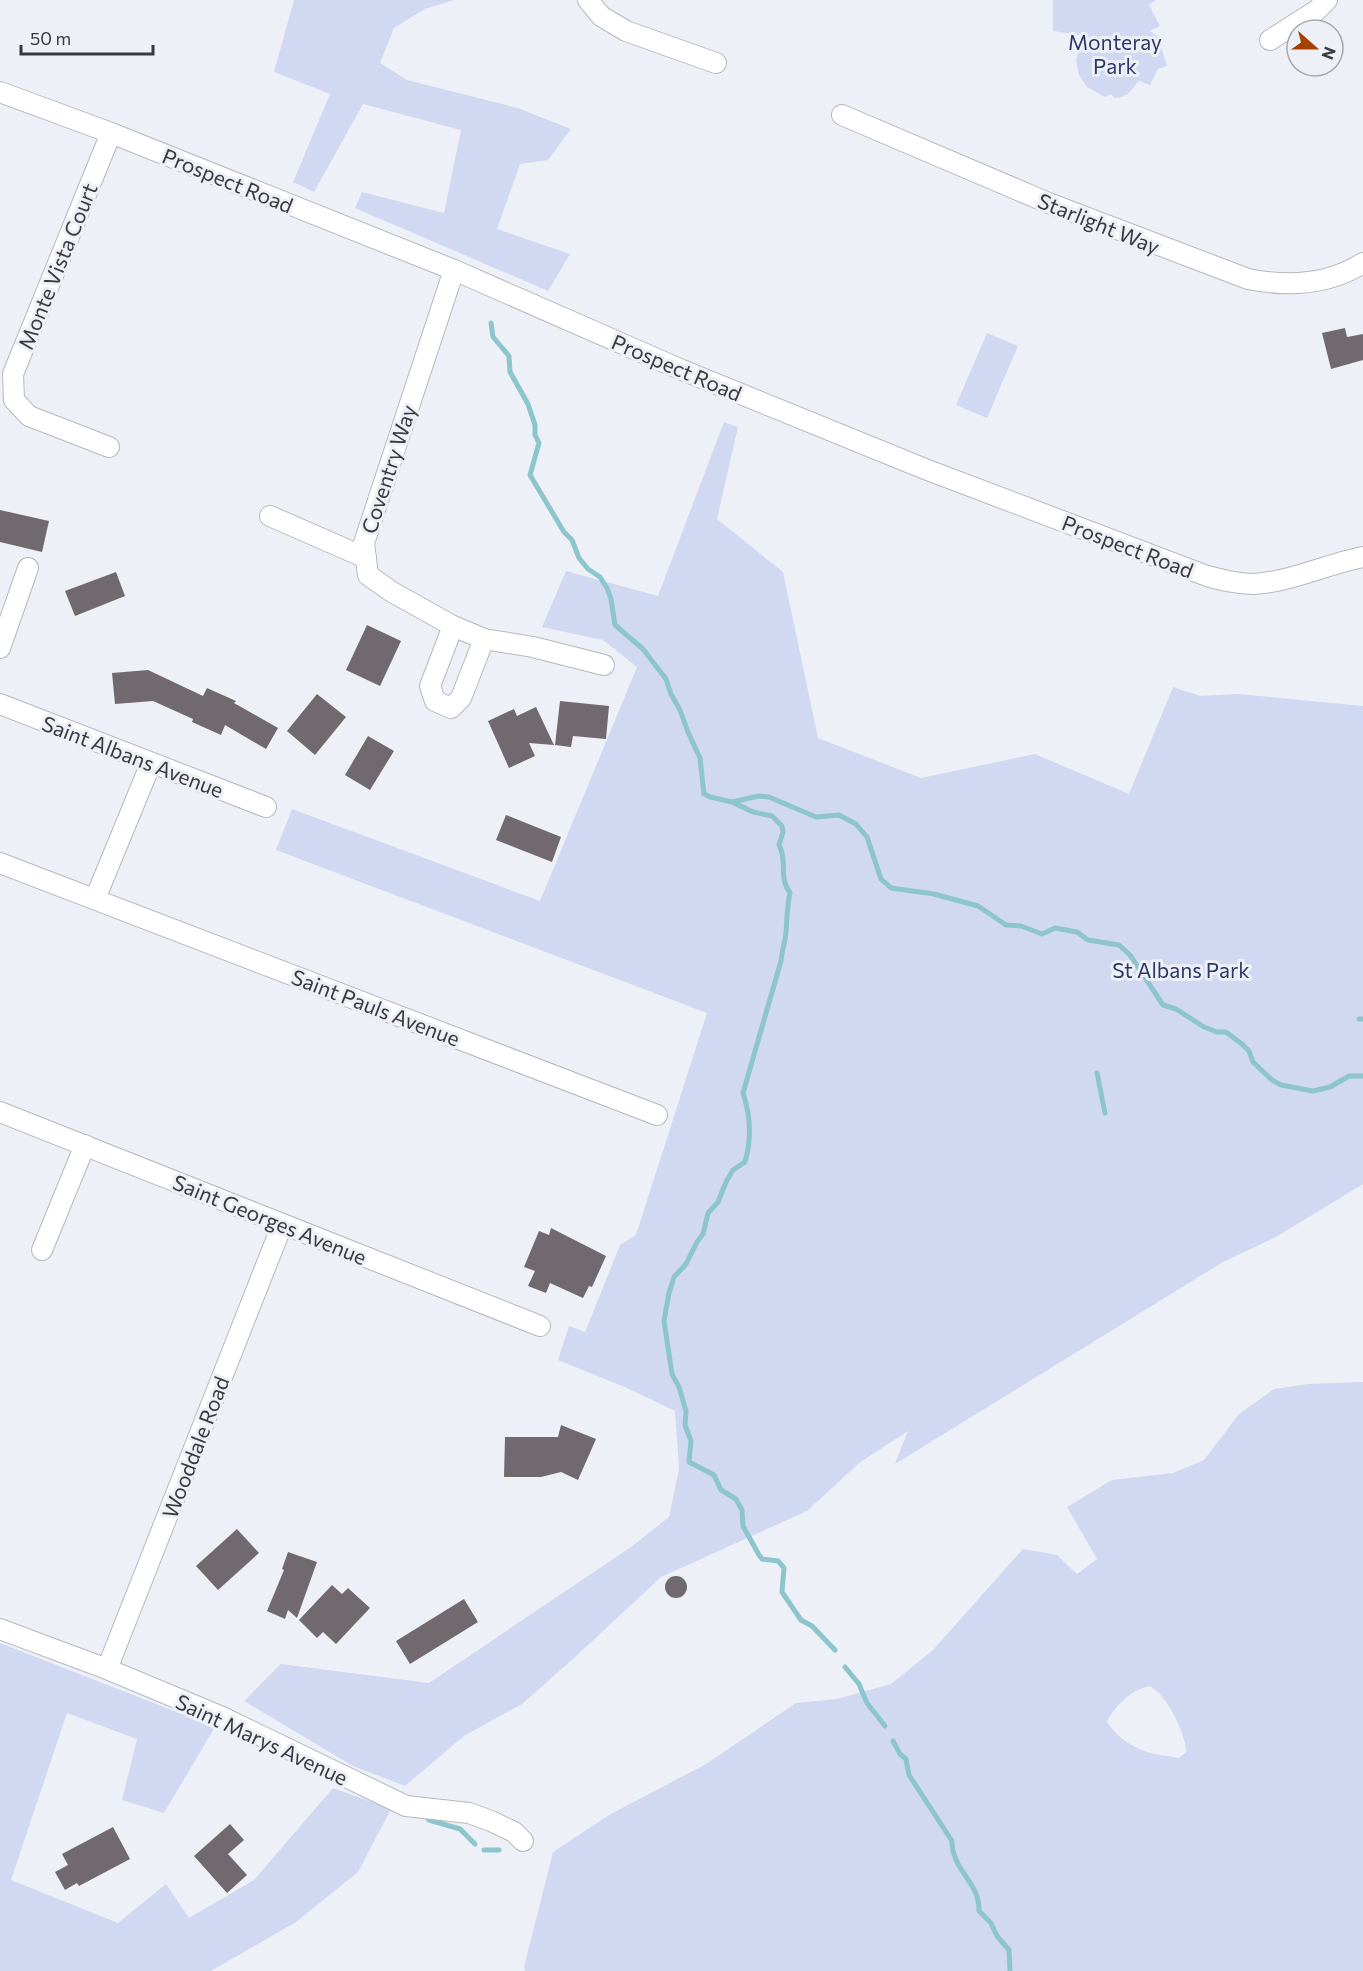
<svg xmlns="http://www.w3.org/2000/svg" width="1363" height="1971" font-family="Commissioner,sans-serif">
<style>
.green{fill:#d1d8f2;fill-rule:evenodd}
.lines{fill:none;stroke-linecap:round;stroke-linejoin:round}
.stream{stroke:#8dc5cc;stroke-width:5}
.building{fill:#706a6e}
.minor-casing{stroke:#b6b8bf;stroke-width:22}
.minor{stroke:#fff;stroke-width:20}
.labels{text-anchor:middle;dominant-baseline:central;stroke-width:6;stroke-linejoin:round;paint-order:stroke}
.park-label{font-size:21px;fill:#2d3668;stroke:#eef0f7}
.street-label{font-size:21px;fill:#393a3d;stroke:#eef0f7}
</style>
<rect width="100%" height="100%" fill="#eef0f7"/>
<!-- green -->
<g class="green">
<path d="M294 0H454L425 9 394 28 380 63 407 80 518 108 571 129 548 160 520 164 497 229 570 254 548 291 355 208 362 192 444 213 461 130 363 104 314 192 293 182 330 94 274 72Z"/>
<path d="M1053 0H1156L1149 5 1160 26 1150 31 1158 37 1167 66 1158 69 1150 85 1139 81 1128 94 1122 97 1114 98 1111 94 1105 97 1087 87 1079 75 1076 61 1079 47 1087 36 1053 31Z"/>
<path d="M987 333 1018 346 987 418 956 405Z"/>
<path d="M724 422 738 427 717 519 783 572 818 738 921 778 1035 754 1129 794 1173 687 1200 696 1239 694 1363 706V1184L1276 1237 1223 1262 895 1464 908 1431 859 1463 807 1511 661 1577 573 1659 522 1704 464 1736 405 1786 353 1766 244 1701 281 1664 429 1683 631 1547 669 1517 679 1469 675 1411 627 1388 558 1360 569 1326 585 1332 620 1245 636 1235 707 1013 276 850 292 809 540 901 637 667 603 640 542 627 566 571 658 596Z"/>
<path d="M1363 1382V1971H525L524 1967 553 1852 609 1815 706 1764 796 1703 837 1699 891 1684 933 1650 1023 1549 1057 1555 1077 1574 1097 1559 1067 1507 1112 1480 1173 1473 1204 1460 1239 1414 1274 1389 1308 1384ZM1149 1686C1167 1694 1186 1734 1186 1752L1179 1758C1171 1756 1163 1756 1155 1754 1136 1750 1118 1739 1107 1722 1115 1705 1130 1691 1149 1686Z"/>
<path d="M0 1643 215 1727 164 1813 122 1800 137 1739 67 1713 11 1880 118 1923 166 1884 189 1918 254 1880 333 1788 391 1809 358 1872 296 1922 211 1971H0Z"/>
</g>
<g class="lines">
<!-- stream -->
<g class="stream">
<path d="M491 323 493 337 509 356 510 372 528 404 535 425V435L539 443 530 475 564 532 572 540 579 558 588 569 600 577 607 588 611 599 615 625 643 649 666 679 671 694 680 710 688 732 700 758 704 794 710 797 732 802 753 812 772 816 782 826 783 832 779 845C788 861 778 877 790 893 787 906 787 919 786 932 785 942 782 951 781 961L743 1093C751 1117 752 1138 745 1162L733 1170 726 1182 718 1202 708 1213 703 1234 697 1242 686 1264 674 1277 669 1293 664 1321 672 1374 679 1387 686 1411 685 1425 691 1441 689 1462 714 1475 721 1490 736 1499 742 1510 743 1526 759 1555 762 1559 778 1561 784 1568 782 1592 801 1620 812 1626 835 1650"/>
<path d="M732 802 759 796 769 797 816 817 839 815 856 824 867 837 881 879 891 888 934 894 978 906 1006 925 1021 926 1042 934 1055 928 1077 932 1088 940 1119 945 1130 955 1163 1005 1176 1009 1204 1027 1217 1032H1226L1242 1044 1249 1051 1253 1062 1272 1080 1281 1085 1313 1091 1330 1087 1349 1076H1363"/>
<path d="M1359 1019H1363"/>
<path d="M1097 1073 1105 1113"/>
<path d="M845 1667 859 1684 867 1703 885 1726"/>
<path d="M893 1741 900 1754 906 1759 909 1775 952 1841C952 1871 980 1882 979 1911L991 1923 997 1936 1009 1950 1010 1971"/>
<path d="M425 1815 429 1820 460 1829 475 1844"/>
<path d="M484 1850H499"/>
</g>
</g>
<!-- building -->
<g class="building">
<path d="M1345 328 1347 337 1363 334V360L1331 369 1322 333Z"/>
<path d="M0 510 49 521 42 552 0 542Z"/>
<path d="M116 572 125 596 75 616 65 591Z"/>
<path d="M367 625 401 641 380 686 346 670Z"/>
<path d="M148 670 203 696 207 688 236 701 234 703 278 728 266 749 225 725 221 735 192 722 193 719 153 701 115 704 112 673Z"/>
<path d="M317 694 346 717 315 755 287 731Z"/>
<path d="M560 701 609 706 606 739 573 736 571 747 555 745Z"/>
<path d="M536 707 554 745 529 743 535 756 509 768 488 721 514 709 517 716Z"/>
<path d="M368 736 394 751 370 790 345 775Z"/>
<path d="M506 815 561 837 552 862 496 840Z"/>
<path d="M551 1228 606 1256 592 1287 589 1286 583 1298 550 1283 546 1293 528 1286 535 1271 524 1267 539 1231 549 1235Z"/>
<path d="M561 1425 596 1439 578 1480 561 1472 541 1477H504L505 1437H558Z"/>
<path d="M237 1529 259 1553 218 1590 196 1566Z"/>
<path d="M288 1552 317 1562 297 1618 288 1610 285 1619 267 1611 284 1570 282 1569Z"/>
<circle cx="676" cy="1587" r="11"/>
<path d="M332 1585 342 1594 348 1588 370 1608 336 1644 323 1632 317 1638 299 1620Z"/>
<path d="M464 1599 478 1622 410 1664 396 1641Z"/>
<path d="M230 1824 244 1840 228 1854 247 1875 227 1893 194 1856Z"/>
<path d="M113 1827 130 1859 79 1886 77 1883 65 1890 55 1872 68 1865 62 1854Z"/>
</g>
<g class="lines">
<!-- minor casing -->
<g class="minor-casing">
<g id="minor">
<path d="M588 0 601 16 626 31 716 63"/>
<path d="M1270 40 1317 10 1327 0"/>
<path d="M0 92 111 133 454 270 682 370 925 469 1207 576C1222 580 1237 584 1253 584 1291 582 1326 564 1363 557"/>
<path d="M842 115 1046 202 1248 279C1288 287 1328 285 1363 263"/>
<path d="M454 270 364 543 368 575 392 592 453 626 484 639 533 647 604 665"/>
<path d="M109 447 29 416 14 400 13 374 111 133"/>
<path d="M270 516 366 558"/>
<path d="M453 626 430 686 435 701 451 708 461 698 484 639"/>
<path d="M0 648 28 568"/>
<path d="M0 704 266 807"/>
<path d="M0 863 657 1115"/>
<path d="M95 899 151 763"/>
<path d="M0 1112 540 1326"/>
<path d="M42 1250 85 1145"/>
<path d="M0 1629 107 1669 222 1717 406 1806 469 1813 491 1821 514 1832 523 1841"/>
<path d="M107 1669 282 1225"/>
</g>
</g>
<!-- minor -->
<use href="#minor" class="minor"/>
</g>
<g class="labels">
<!-- park labels -->
<g class="park-label">
<text x="1115" y="41">Monteray<tspan x="1115" dy="24">Park</tspan></text>
<text x="1181" y="969">St Albans Park</text>
</g>
<!-- street labels -->
<g class="street-label">
<text transform="translate(228 180) rotate(22)">Prospect Road</text>
<text transform="translate(1099 223) rotate(22)">Starlight Way</text>
<text transform="translate(57 266) rotate(-68)">Monte Vista Court</text>
<text transform="translate(677 367) rotate(23)">Prospect Road</text>
<text transform="translate(388 469) rotate(-72)">Coventry Way</text>
<text transform="translate(1128 546) rotate(21)">Prospect Road</text>
<text transform="translate(133 756) rotate(21)">Saint Albans Avenue</text>
<text transform="translate(376 1007) rotate(21)">Saint Pauls Avenue</text>
<text transform="translate(270 1219) rotate(22)">Saint Georges Avenue</text>
<text transform="translate(195 1447) rotate(-69)">Wooddale Road</text>
<text transform="translate(262 1739) rotate(25)">Saint Marys Avenue</text>
</g>
</g>
<!-- north arrow -->
<g transform="translate(1315 48) rotate(111)"><circle r="28" fill="#eef0f7" stroke="#a6a7ad" stroke-width="1.5"/>
<path d="M0-4.5L10 22L0 15L-10 22Z" fill="#a44202"/>
<text y="-9" font-size="16" font-weight="bold" text-anchor="middle" fill="#393a3d">N</text>
</g>
<!-- scale -->
<path d="M21 45v9h132v-9" fill="none" stroke="#393a3d" stroke-width="3"/>
<text x="30" y="45" font-size="18" fill="#393a3d" stroke="#eef0f7" stroke-width="4.5" paint-order="stroke">50 m</text>
</svg>
